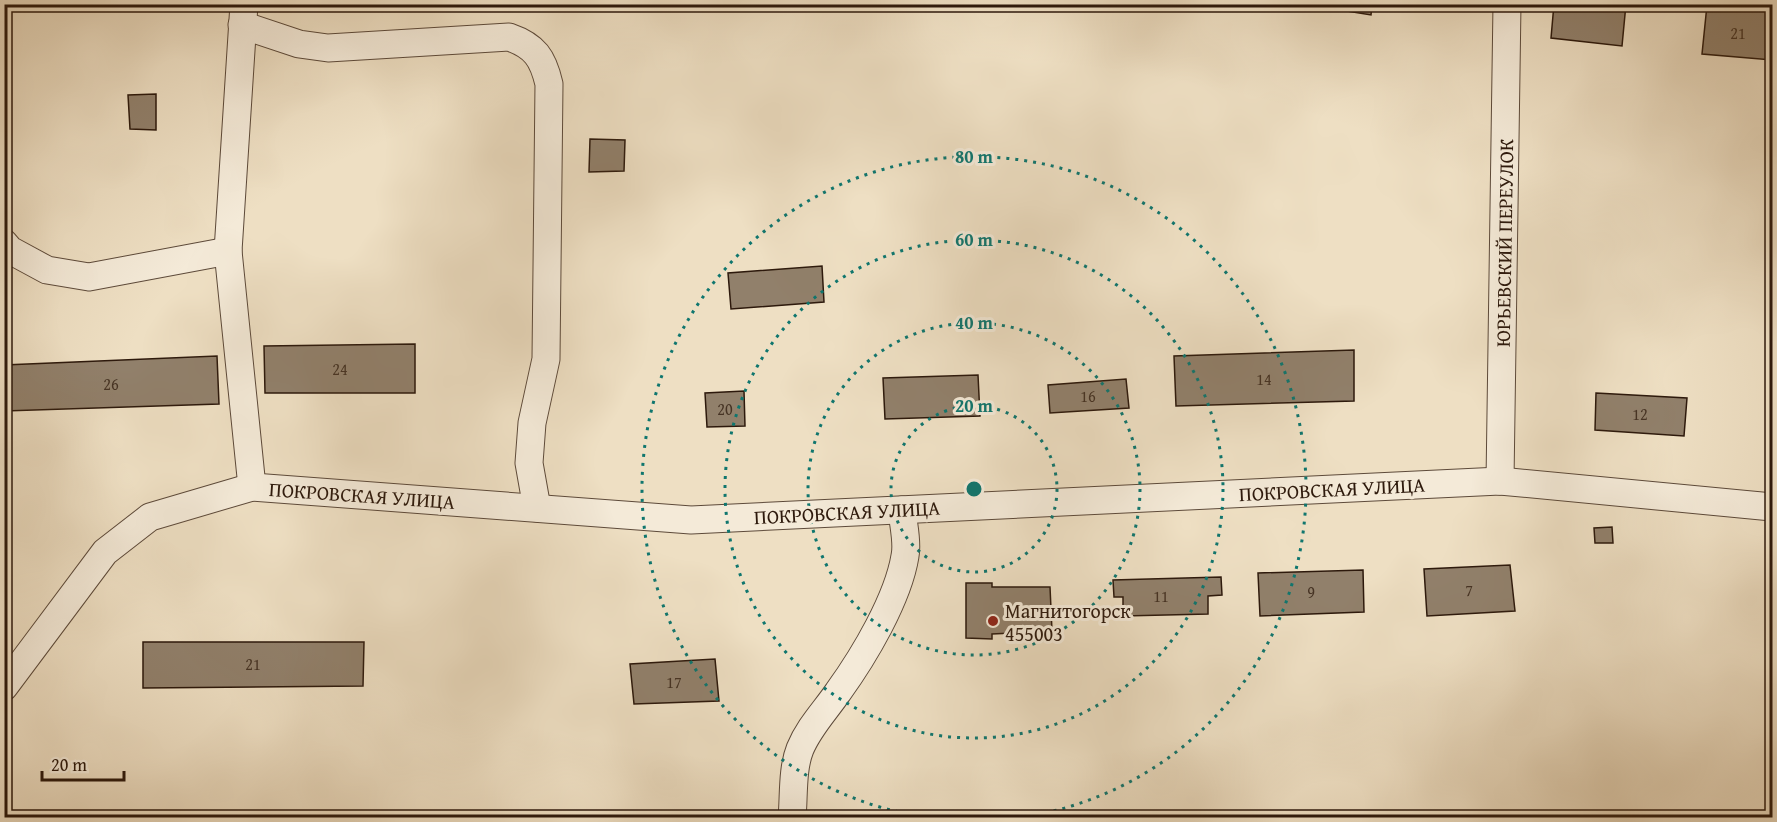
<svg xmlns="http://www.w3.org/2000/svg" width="1777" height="822" font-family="'Gentium Book Plus',serif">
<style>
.building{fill:#91806b;stroke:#2d190c;stroke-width:1.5}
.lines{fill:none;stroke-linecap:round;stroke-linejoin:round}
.minor-casing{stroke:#5d4a3a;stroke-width:29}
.minor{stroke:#f4ead8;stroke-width:27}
.ring{fill:none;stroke:#0f766e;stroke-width:3;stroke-dasharray:3 6}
.poi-dot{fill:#8f2418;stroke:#f4ead8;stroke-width:2}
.labels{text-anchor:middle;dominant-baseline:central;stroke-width:6;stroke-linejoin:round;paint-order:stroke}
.number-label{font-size:16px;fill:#463324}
.street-label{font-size:20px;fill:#2d190c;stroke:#f4ead8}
.poi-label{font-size:20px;fill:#2d190c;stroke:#f4ead8;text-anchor:start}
.centre{fill:#0f766e;stroke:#f4ead8;stroke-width:3}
.ring-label{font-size:18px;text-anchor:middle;font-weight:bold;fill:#0f766e;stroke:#f4ead8;stroke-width:6;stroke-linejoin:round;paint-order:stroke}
</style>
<rect width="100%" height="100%" fill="#eedfc3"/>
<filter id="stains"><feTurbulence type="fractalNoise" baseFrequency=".00333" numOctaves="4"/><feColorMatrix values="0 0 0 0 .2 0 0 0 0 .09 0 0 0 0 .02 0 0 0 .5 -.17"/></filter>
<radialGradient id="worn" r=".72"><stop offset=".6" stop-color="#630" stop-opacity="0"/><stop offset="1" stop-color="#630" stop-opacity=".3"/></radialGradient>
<!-- building -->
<g class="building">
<path d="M1303 4H1372L1371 15Z"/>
<path d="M1554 4H1626L1622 46 1551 38Z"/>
<path d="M1707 5 1772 12V60L1702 54Z"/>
<path d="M156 94V130L130 129 128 95Z"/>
<path d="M590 139 625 140 624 171 589 172Z"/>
<path d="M822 266 824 302 731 309 728 273Z"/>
<path d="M415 344V393H265L264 346Z"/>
<path d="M1354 350V401L1176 406 1174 356Z"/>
<path d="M217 356 219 404 4 411V365Z"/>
<path d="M978 375 980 416 885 419 883 378Z"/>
<path d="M1126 379 1129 408 1050 413 1048 385Z"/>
<path d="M744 391 745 426 707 427 705 393Z"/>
<path d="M1596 393 1687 398 1684 436 1595 430Z"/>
<path d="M1612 527 1613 543H1595L1594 528Z"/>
<path d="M1510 565 1515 611 1427 616 1424 569Z"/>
<path d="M1363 570 1364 612 1260 616 1258 573Z"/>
<path d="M1221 577 1222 595 1208 596V614L1123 616V597H1114L1113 580Z"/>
<path d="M966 583H992V587H1050L1052 631 992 634V639L966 638Z"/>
<path d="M143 642H364L363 686 143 688Z"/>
<path d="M715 659 719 701 634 704 630 664Z"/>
</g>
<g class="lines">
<!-- minor casing -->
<g class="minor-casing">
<g id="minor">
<path d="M244 4 228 251 252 487"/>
<path d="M242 25 299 44 328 48 509 37C535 46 543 58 549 84L546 359 532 423 529 463 537 508"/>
<path d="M4 243 10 250 47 270 89 277 228 251"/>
<path d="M1500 481 1507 4"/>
<path d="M4 687 105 552 150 517 252 487 691 520 1500 481 1772 507"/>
<path d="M792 818C794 796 792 769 800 749 809 727 825 711 838 692 864 656 898 599 905 556 908 542 903 524 902 510"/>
</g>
</g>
<!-- minor -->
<use href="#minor" class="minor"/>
</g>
<!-- distance rings -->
<g class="ring">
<circle cx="974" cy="489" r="83"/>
<circle cx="974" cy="489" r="166"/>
<circle cx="974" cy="489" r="249"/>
<path d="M925 817A332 332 0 1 1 1023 817"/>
</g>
<!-- markers -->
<circle class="poi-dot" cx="993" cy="621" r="6"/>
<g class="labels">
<!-- number labels -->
<g class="number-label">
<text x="1738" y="33">21</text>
<text x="340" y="369">24</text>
<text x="1264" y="379">14</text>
<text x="111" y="384">26</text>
<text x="1088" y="396">16</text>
<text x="725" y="409">20</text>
<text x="1640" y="414">12</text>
<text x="1469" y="590">7</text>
<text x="1311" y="592">9</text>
<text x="1161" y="596">11</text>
<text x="253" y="664">21</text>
<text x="674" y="682">17</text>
</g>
<!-- street labels -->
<g class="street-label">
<text transform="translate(1504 243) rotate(-89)">ЮРЬЕВСКИЙ ПЕРЕУЛОК</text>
<text transform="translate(1332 489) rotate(-3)">ПОКРОВСКАЯ УЛИЦА</text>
<text transform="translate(362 495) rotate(4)">ПОКРОВСКАЯ УЛИЦА</text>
<text transform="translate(847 512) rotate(-3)">ПОКРОВСКАЯ УЛИЦА</text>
</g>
<!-- poi labels -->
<g class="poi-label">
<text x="1005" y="610">Магнитогорск<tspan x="1005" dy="23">455003</tspan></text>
</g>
</g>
<circle cx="974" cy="489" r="9" class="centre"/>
<g class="ring-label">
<text x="974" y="163">80 m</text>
<text x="974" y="246">60 m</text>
<text x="974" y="329">40 m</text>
<text x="974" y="412">20 m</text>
</g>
<!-- margin -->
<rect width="1777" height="822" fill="none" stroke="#eedfc3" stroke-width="24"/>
<rect x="6" y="6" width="1765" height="810" fill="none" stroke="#2d190c" stroke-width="3"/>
<rect x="12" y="12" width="1753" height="798" fill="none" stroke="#2d190c" stroke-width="1.5"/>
<!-- scale -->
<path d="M42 771v9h82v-9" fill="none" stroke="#2d190c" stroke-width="3"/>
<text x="51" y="771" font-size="18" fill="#2d190c" stroke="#f4ead8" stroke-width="4.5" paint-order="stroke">20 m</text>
<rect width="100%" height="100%" filter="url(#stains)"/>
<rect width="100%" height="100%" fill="url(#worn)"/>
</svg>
